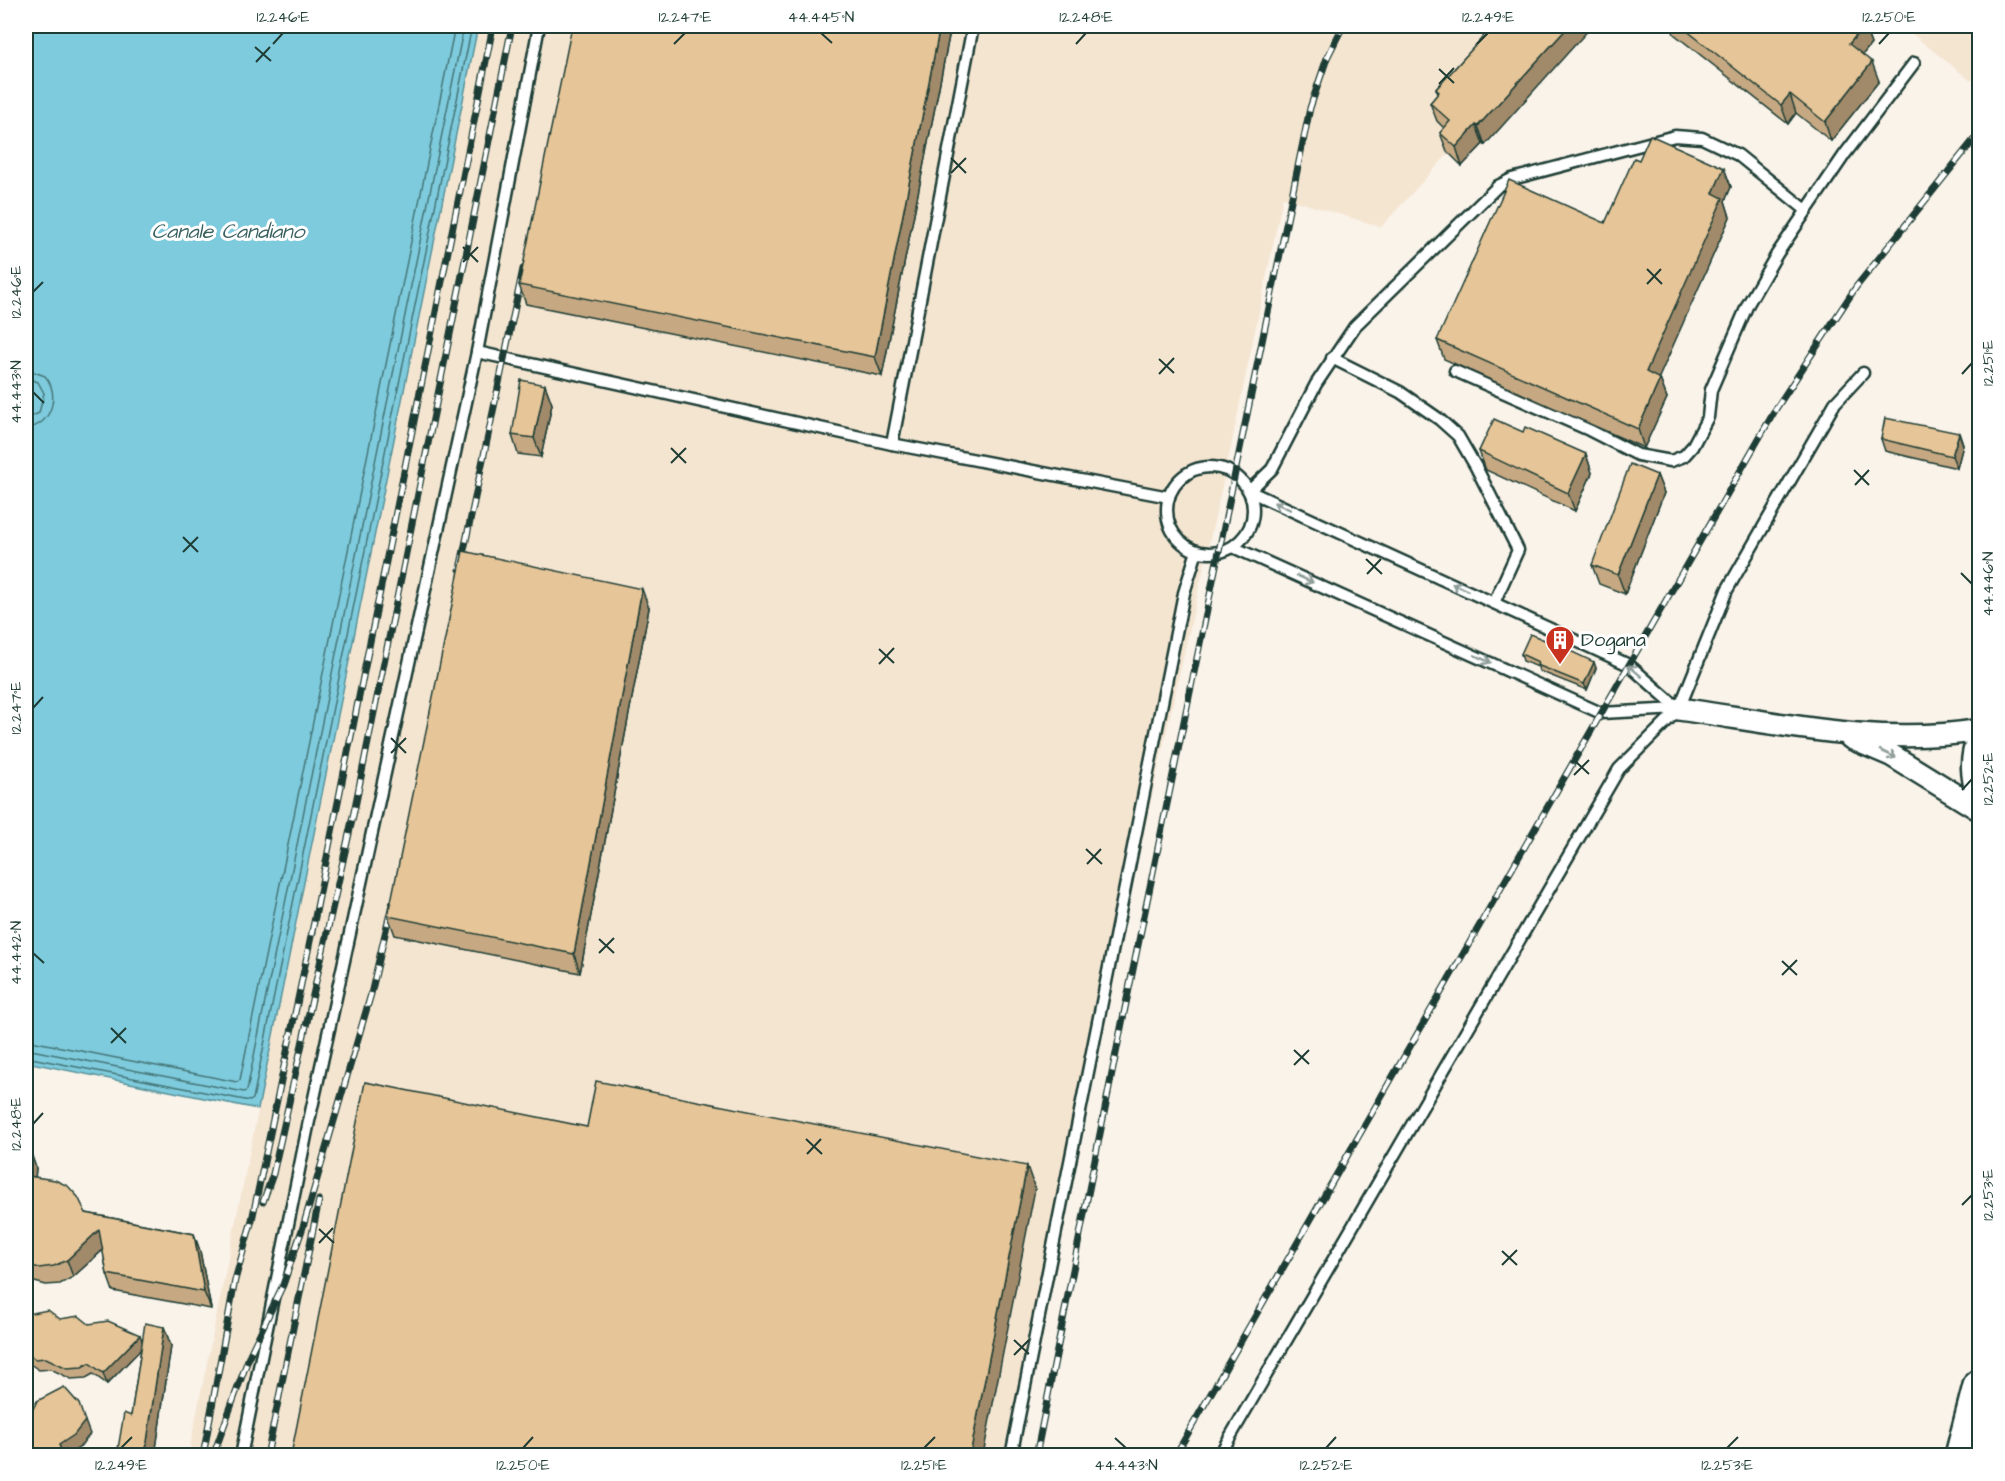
<svg xmlns="http://www.w3.org/2000/svg" width="2005" height="1481" font-family="'Architects Daughter',sans-serif">
<style>
.built{fill:#f4e5d1}
.water{fill:#7ecbdd;stroke:#589299;stroke-width:1.5}
.lines{fill:none;stroke-linecap:round;stroke-linejoin:round}
.shore{stroke:#457678;stroke-width:1.5}
.service-casing{stroke:#1f3d34;stroke-width:15}
.minor-casing{stroke:#1f3d34;stroke-width:26}
.tertiary-casing{stroke:#1f3d34;stroke-width:32}
.trunk-casing{stroke:#1f3d34;stroke-width:38}
.service{stroke:#fff;stroke-width:10}
.minor{stroke:#fff;stroke-width:21}
.tertiary{stroke:#fff;stroke-width:27}
.trunk{stroke:#fff;stroke-width:33}
.rail-casing{stroke:#1f3d34;stroke-width:7}
.rail{stroke:#fff;stroke-width:4.5;stroke-dasharray:14;stroke-linecap:butt}
.wall{fill:#c6a983;stroke:#1f3d34;stroke-width:1.5}
.shaded-wall{fill:#a18a6a;stroke:#1f3d34;stroke-width:1.5}
.building{fill:#e6c598;stroke:#1f3d34;stroke-width:1.5}
.oneway{stroke:#8f9e9a}
.ticks{fill:none;stroke:#1f3d34;stroke-width:2}
.labels{text-anchor:middle;dominant-baseline:central;stroke-width:6;stroke-linejoin:round;paint-order:stroke}
.poi-label{font-size:20px;fill:#1f3d34;stroke:#fff;text-anchor:start}
.water-label{font-size:21px;font-style:italic;fill:#37605e;stroke:#fff}
.neatline{fill:none;stroke:#1f3d34;stroke-width:2}
.ticks-label{font-size:15px;text-anchor:middle;fill:#1f3d34}
</style>
<rect width="100%" height="100%" fill="#faf3ea"/>
<filter id="ink" filterUnits="userSpaceOnUse"><feTurbulence type="fractalNoise" baseFrequency=".0167" numOctaves="2"/><feDisplacementMap in="SourceGraphic" scale="12" xChannelSelector="R" yChannelSelector="G"/><feConvolveMatrix kernelMatrix="1 2 1 2 8 2 1 2 1" color-interpolation-filters="sRGB"/></filter>
<g filter="url(#ink)">
<!-- built -->
<g class="built">
<path d="M478 26H1592L1485 145 1448 154 1381 227 1283 197 1230 451 1003 1455 188 1456Z"/>
<path d="M1902 26H1979V74L1971 81Z"/>
</g>
<!-- water -->
<path class="water" d="M26 26H478L258 1109 26 1062V420L31 393 26 391Z"/>
<g class="lines">
<!-- shore -->
<g class="shore">
<path d="M26 369 45 376C61 394 51 427 26 428"/>
<path d="M26 378 38 382 44 393 39 413 26 419"/>
<path d="M26 1040 237 1082 240 1080 455 26"/>
<path d="M26 1049 244 1092 247 1090 464 26"/>
<path d="M26 1057 250 1101 253 1099 472 26"/>
</g>
<!-- service casing -->
<g class="service-casing">
<g id="service">
<path d="M477 352 892 444 1169 497"/>
<path d="M1332 358 1400 392 1439 419 1458 436 1476 467 1518 550 1494 603"/>
<path d="M1455 371 1589 430 1638 455 1671 461 1684 456 1692 447 1708 417 1711 390 1748 304 1777 254 1845 154 1914 63"/>
<path d="M892 444 973 26"/>
<circle cx="1210" cy="510" r="43"/>
<path d="M1233 547 1601 713 1679 709"/>
<path d="M1679 709 1629 665 1249 491 1272 469 1316 384 1355 326 1498 186 1512 179 1675 136 1702 138 1738 155 1806 210"/>
<path d="M241 1456 309 1121 477 352 539 26"/>
<path d="M1011 1456 1184 593 1197 551"/>
<path d="M1219 1456 1619 769 1679 709 1727 590 1835 403 1863 373"/>
</g>
</g>
<!-- minor casing -->
<g class="minor-casing">
<g id="minor">
<path d="M1679 709C1778 723 1880 747 1980 730"/>
<path d="M1851 738 1891 755 1980 810"/>
</g>
</g>
<!-- tertiary casing -->
<g class="tertiary-casing">
<path id="tertiary" d="M1980 742C1973 760 1975 776 1980 794"/>
</g>
<!-- trunk casing -->
<g class="trunk-casing">
<path id="trunk" d="M1962 1456 1980 1386"/>
</g>
<!-- service -->
<use href="#service" class="service"/>
<!-- minor -->
<use href="#minor" class="minor"/>
<!-- tertiary -->
<use href="#tertiary" class="tertiary"/>
<!-- trunk -->
<use href="#trunk" class="trunk"/>
<!-- rail casing -->
<g class="rail-casing">
<g id="rail">
<path d="M460 569 523 269"/>
<path d="M263 1202 273 1174 355 807 512 26"/>
<path d="M203 1456 235 1280 252 1220 314 922 493 26"/>
<path d="M213 1456 250 1354 283 1285 303 1227 371 994 392 904"/>
<path d="M267 1456 319 1200"/>
<path d="M1036 1456 1122 1023 1310 108 1327 58 1343 26"/>
<path d="M1175 1456 1777 407 1856 287 1980 132"/>
</g>
</g>
<!-- rail -->
<use href="#rail" class="rail"/>
</g>
<!-- wall -->
<g class="wall">
<path d="M951 26 882 376 526 304 519 285Z"/>
<path d="M1493 26 1485 145 1483 144 1462 166 1447 151 1440 133 1444 128 1437 121 1430 103 1438 94 1436 89Z"/>
<path d="M1671 26H1864L1871 44 1862 55 1879 81 1831 141 1796 113 1788 124 1674 34Z"/>
<path d="M1639 160 1724 168 1731 187 1725 201 1730 217 1658 378 1660 379 1667 398 1644 448 1444 359 1437 340 1605 223Z"/>
<path d="M545 385 552 404 541 457 518 454 512 435Z"/>
<path d="M1523 432 1586 454 1592 473 1575 511 1486 470 1479 451Z"/>
<path d="M1959 433 1963 445 1957 468 1885 451 1881 439Z"/>
<path d="M1657 475 1664 493 1625 594 1599 584 1592 565Z"/>
<path d="M649 608 580 973 395 935 388 916Z"/>
<path d="M1574 653 1596 668 1587 690 1539 671 1538 667 1523 661 1521 654Z"/>
<path d="M26 1143 28 1145 34 1162 36 1168 35 1177 86 1213 194 1234 200 1251 211 1309 113 1291 107 1274 103 1250 73 1277 60 1284 46 1285 31 1281 26 1278Z"/>
<path d="M26 1312 27 1314 89 1324 142 1342 164 1327 171 1346 155 1455H117L131 1416 141 1349 107 1384 93 1374 86 1378 71 1379 51 1369 39 1370 27 1362 26 1364Z"/>
</g>
<!-- shaded-wall -->
<g class="shaded-wall">
<path d="M940 26H951L882 376 875 357Z"/>
<path d="M1569 26H1592L1485 145 1478 126Z"/>
<path d="M1864 26 1871 44 1856 63 1849 44Z"/>
<path d="M1872 62 1879 81 1831 141 1825 122Z"/>
<path d="M1790 94 1796 113 1788 124 1781 105Z"/>
<path d="M1476 125 1483 144 1462 166 1456 147Z"/>
<path d="M1724 168 1731 187 1725 201 1730 217 1653 391 1646 372 1713 193Z"/>
<path d="M1660 379 1667 398 1644 448 1638 429Z"/>
<path d="M545 385 552 404 541 457 534 438Z"/>
<path d="M1959 433 1963 445 1957 468 1952 456Z"/>
<path d="M1586 454 1592 473 1575 511 1568 493Z"/>
<path d="M1657 475 1664 493 1625 594 1618 575Z"/>
<path d="M642 589 649 608 580 973 574 954Z"/>
<path d="M1594 662 1596 668 1587 690 1584 684Z"/>
<path d="M28 1145 36 1168 34 1193 28 1176Z"/>
<path d="M1027 1166 1035 1189 983 1455H970Z"/>
<path d="M99 1230 106 1247 73 1277 67 1260Z"/>
<path d="M194 1234 200 1251 211 1309 204 1292Z"/>
<path d="M164 1327 171 1346 155 1455H145Z"/>
<path d="M140 1335 144 1346 107 1384 103 1373Z"/>
<path d="M85 1421 90 1434 79 1448 67 1455H63L59 1445Z"/>
</g>
<!-- building -->
<g class="building">
<path d="M572 26H940L875 357 519 285Z"/>
<path d="M1493 26H1569L1478 126 1476 125 1456 147 1440 133 1450 121 1430 103 1439 92 1436 89Z"/>
<path d="M1681 26H1864L1849 44 1872 62 1825 122 1790 94 1781 105Z"/>
<path d="M1650 135 1724 168 1713 193 1723 198 1646 372 1660 379 1638 429 1437 340 1509 180 1605 223 1634 158 1639 160Z"/>
<path d="M521 380 545 385 534 438 512 435Z"/>
<path d="M1885 418 1959 433 1952 456 1881 439Z"/>
<path d="M1494 419 1523 432 1525 427 1586 454 1568 493 1479 451Z"/>
<path d="M1630 464 1657 475 1618 575 1592 565Z"/>
<path d="M463 551 642 589 574 954 388 916Z"/>
<path d="M1530 634 1552 643 1554 639 1572 647 1570 651 1594 662 1584 684 1537 665 1538 662 1521 654Z"/>
<path d="M596 1081 1027 1166 970 1455H291L365 1082 587 1127Z"/>
<path d="M26 1143 28 1145 29 1151 28 1176 55 1180 68 1186 78 1197 86 1213 194 1234 204 1292 107 1274 99 1230 67 1260 54 1266 39 1268 26 1264Z"/>
<path d="M48 1310 60 1319 79 1316 89 1324 108 1321 140 1335 103 1373 89 1363 82 1367 67 1368 46 1358 35 1359 26 1352V1312L27 1314Z"/>
<path d="M145 1323 164 1327 145 1455H117L124 1413 131 1416Z"/>
<path d="M64 1387 79 1404 85 1421 74 1435 59 1445 63 1455H26V1422V1423L37 1401Z"/>
</g>
<!-- one-way arrows -->
<defs><path id="oneway-shaft" d="M-6 0H5M1.5-3L5.5 0L1.5 3" fill="none" stroke-width="1.6" stroke-linecap="round" stroke-linejoin="round" transform="scale(1.5)"/></defs>
<g class="oneway">
<use href="#oneway-shaft" transform="translate(1282 506) rotate(-156)"/>
<use href="#oneway-shaft" transform="translate(1305 579) rotate(24)"/>
<use href="#oneway-shaft" transform="translate(1460 587) rotate(-155)"/>
<use href="#oneway-shaft" transform="translate(1483 659) rotate(24)"/>
<use href="#oneway-shaft" transform="translate(1635 671) rotate(-139)"/>
<use href="#oneway-shaft" transform="translate(1888 754) rotate(26)"/>
</g>
</g>
<!-- ticks -->
<path class="ticks" d="M821 33 832 43M273 44 283 33M674 44 685 33M1076 44 1086 33M1477 44 1488 33M1879 44 1889 33M255 47 271 61M256 62 270 47M1439 69 1454 83M1439 84 1454 68M951 158 966 173M951 173 966 158M463 247 478 262M463 262 478 247M1647 269 1662 284M1647 284 1661 269M33 292 43 282M1159 359 1174 373M1159 374 1174 358M1962 374 1972 363M33 392 44 403M671 448 686 463M671 463 686 448M1854 470 1869 485M1855 485 1869 470M183 537 198 552M183 552 198 537M1366 559 1382 574M1961 573 1972 584M1367 574 1381 559M879 649 894 663M879 664 894 648M33 708 43 697M391 738 406 753M391 753 406 738M1574 760 1589 774M1574 775 1589 760M1962 790 1972 779M1086 849 1102 864M1087 864 1101 849M599 939 614 953M33 953 44 963M599 953 614 938M1782 961 1797 975M1782 975 1797 960M111 1028 126 1043M111 1043 126 1028M1294 1050 1309 1064M1294 1065 1309 1050M33 1124 43 1113M806 1139 822 1154M807 1154 821 1139M1962 1205 1972 1195M319 1229 334 1243M319 1243 333 1228M1502 1251 1517 1265M1502 1265 1517 1250M1014 1340 1029 1354M1014 1355 1029 1340M1115 1438 1126 1448M121 1448 132 1437M523 1448 533 1437M924 1448 935 1437M1326 1448 1336 1437M1727 1448 1738 1437"/>
<!-- icons -->
<defs>
<g id="building-pin" transform="scale(1.5)"><path d="M0 17L-7.5 6A9.5 9.5 0 1 1 7.5 6Z" fill="#c8321e" stroke="#fff"/><path d="M-4-6H4V6H1V3H-1V6H-4ZM-2.5-4.3h1.7v1.8h-1.7ZM.8-4.3h1.7v1.8H.8ZM-2.5-1h1.7V.8h-1.7ZM.8-1h1.7V.8H.8Z" fill="#fff"/></g>
</defs>
<g fill-rule="evenodd">
<use href="#building-pin" x="1560" y="640"/>
</g>
<g class="labels">
<!-- poi labels -->
<g class="poi-label">
<text x="1581" y="640">Dogana</text>
</g>
<!-- water labels -->
<g class="water-label">
<text x="228" y="231">Canale Candiano</text>
</g>
</g>
<!-- margin -->
<rect width="2005" height="1481" fill="none" stroke="#fff" stroke-width="66"/>
<rect x="33" y="33" width="1939" height="1415" class="neatline"/>
<g class="ticks-label">
<text x="283" y="22">12.246°E</text>
<text x="685" y="22">12.247°E</text>
<text x="821" y="22">44.445°N</text>
<text x="1086" y="22">12.248°E</text>
<text x="1488" y="22">12.249°E</text>
<text x="1889" y="22">12.250°E</text>
<text transform="translate(16 292) rotate(-90)" y="5">12.246°E</text>
<text transform="translate(1988 363) rotate(-90)" y="5">12.251°E</text>
<text transform="translate(16 392) rotate(-90)" y="5">44.443°N</text>
<text transform="translate(1988 584) rotate(-90)" y="5">44.446°N</text>
<text transform="translate(16 708) rotate(-90)" y="5">12.247°E</text>
<text transform="translate(1988 779) rotate(-90)" y="5">12.252°E</text>
<text transform="translate(16 953) rotate(-90)" y="5">44.442°N</text>
<text transform="translate(16 1124) rotate(-90)" y="5">12.248°E</text>
<text transform="translate(1988 1195) rotate(-90)" y="5">12.253°E</text>
<text x="121" y="1470">12.249°E</text>
<text x="523" y="1470">12.250°E</text>
<text x="924" y="1470">12.251°E</text>
<text x="1126" y="1470">44.443°N</text>
<text x="1326" y="1470">12.252°E</text>
<text x="1727" y="1470">12.253°E</text>
</g>
</svg>
